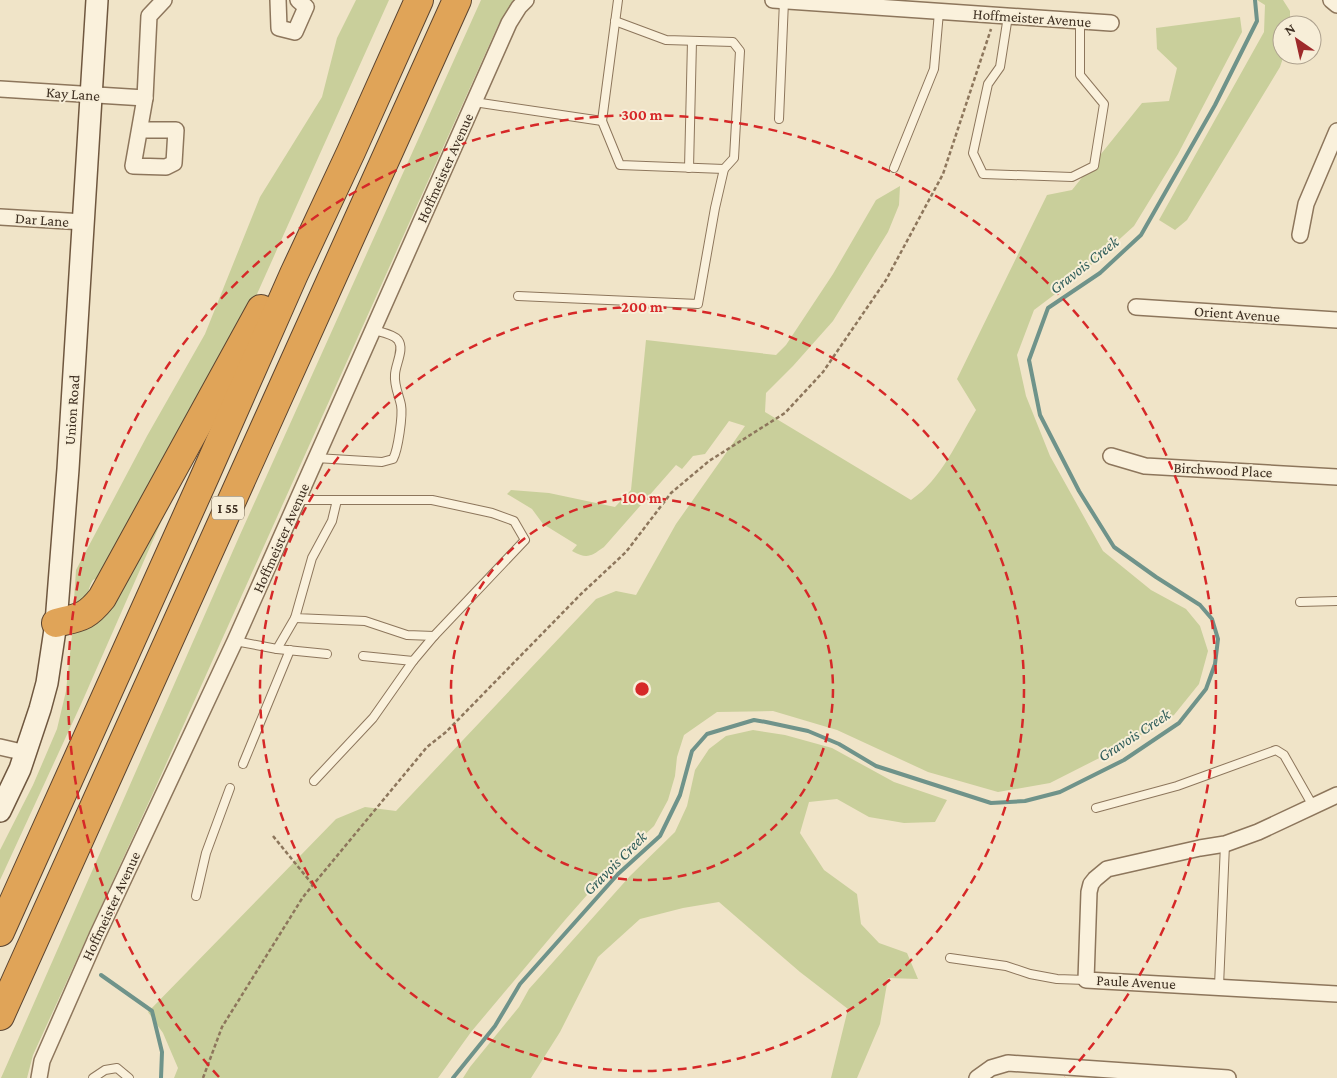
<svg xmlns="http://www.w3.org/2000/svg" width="1337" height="1078" font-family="'Crimson Pro',serif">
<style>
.green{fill:#c9cf9b}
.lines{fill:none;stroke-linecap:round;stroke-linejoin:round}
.stream{stroke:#6f938a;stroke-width:4}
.lane-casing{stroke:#8d765c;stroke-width:10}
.street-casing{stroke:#8d765c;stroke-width:18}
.secondary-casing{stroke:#6f573f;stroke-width:24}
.highway-casing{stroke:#5b4430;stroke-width:30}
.path{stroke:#8d765c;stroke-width:2.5;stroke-dasharray:4 2.5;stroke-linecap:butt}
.lane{stroke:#faf1dc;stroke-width:8}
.street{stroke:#faf1dc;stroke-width:15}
.secondary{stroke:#faf1dc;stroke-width:21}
.highway{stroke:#e0a458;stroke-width:28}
.ring{fill:none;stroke:#d62828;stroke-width:2.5;stroke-dasharray:9 6}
.labels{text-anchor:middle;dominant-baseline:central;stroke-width:4;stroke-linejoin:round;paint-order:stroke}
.shield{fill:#f7eed8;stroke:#756857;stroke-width:1}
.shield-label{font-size:14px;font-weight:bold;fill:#3d2e20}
.street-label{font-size:15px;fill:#3d2e20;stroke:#f7eed8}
.water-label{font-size:16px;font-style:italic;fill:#2f5d5a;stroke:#f7eed8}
.centre{fill:#d62828;stroke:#f7eed8;stroke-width:2.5}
.ring-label{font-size:15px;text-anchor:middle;font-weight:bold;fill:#d62828;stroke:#f7eed8;stroke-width:4;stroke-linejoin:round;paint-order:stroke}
</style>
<rect width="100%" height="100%" fill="#f0e4c8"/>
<!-- green -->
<g class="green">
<path d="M356 0H389L248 314 100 577 93 580C88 588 89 592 86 600L77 603 74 600 76 570 147 436 205 334 260 197 322 97 337 38Z"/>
<path d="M481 0H514L499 23 153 793 33 1055 27 1078H1L239 537Z"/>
<path d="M1257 0H1283L1290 11V25H1282V55H1284L1280 67 1187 220 1175 230 1159 220 1264 32 1265 5Z"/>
<path d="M1240 17 1242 32 1178 154 1134 226 1079 276 1034 310 1017 355 1026 396 1050 456 1103 551 1151 590 1186 609 1200 626 1208 651 1199 684 1174 715 1121 747 1050 783 998 792 928 772 837 730 773 711 717 712 684 735 677 757 675 776 668 800 654 826 616 862 565 920 471 1032 438 1078H174L178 1068 163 1033 148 1012 336 819 365 807 396 811 596 599 616 591 636 595 676 524 745 426 729 421 705 454 693 456 682 469 676 465 604 547C590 557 587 559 572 551L577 545 543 524 532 509 507 494 511 490 549 493 615 507 631 490 646 340 776 355 786 345 833 274 876 200 900 186 899 205 888 232 833 321 793 366 766 393 765 412 911 500C942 479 957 441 976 410L957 379 1047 195 1072 190 1142 103 1169 101 1177 68 1157 49 1156 28Z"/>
<path d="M186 465 82 702 0 880V850L33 785 57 729 66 691 72 635 90 624Z"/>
<path d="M753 730 785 735 832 748 894 782 947 800 935 822 904 823 869 817 837 799 809 802 800 833 824 870 857 894 861 924 879 943 907 953 918 979 888 978 880 1024 857 1078H831L848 1009 800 972 719 902 683 908 640 919 598 957 560 1032 531 1078H463L470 1067 519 1007 529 989 630 876 675 832 687 806 695 770 709 749 726 736Z"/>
</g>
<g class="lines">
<!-- stream -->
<g class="stream">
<path d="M101 975 152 1011 162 1052 161 1078"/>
<path d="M453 1078 495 1026 520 984 618 874 660 836 680 795 692 751 707 734 754 720 766 722 808 731 839 744 876 766 991 803 1025 801 1060 792 1124 760 1179 723 1206 689 1215 664 1218 639 1212 619 1200 605 1156 577 1114 547 1079 491 1040 415 1029 360 1048 308 1100 273 1141 235 1215 105 1257 21 1255 0"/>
</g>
<!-- lane casing -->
<g class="lane-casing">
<g id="lane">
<path d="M1008 16 1000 67 988 84 973 153 983 174 1072 177 1094 166 1104 104 1080 75V21"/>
<path d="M474 102 602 121 618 0"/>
<path d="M779 119 784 1"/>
<path d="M602 121 620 165 724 169 734 158 740 51 733 42 666 40 615 21"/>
<path d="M689 168 692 41"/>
<path d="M894 168 934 69 939 12"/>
<path d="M518 296 698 304 715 208 724 169"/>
<path d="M316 458 382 462 393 459C398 450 403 415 401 405 399 395 394 386 395 375 395 365 405 349 398 340 393 334 380 332 373 330"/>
<path d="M298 500H432L492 513 514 521 525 540 434 636 407 635 365 621 295 618 312 558 332 521 337 500"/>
<path d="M1300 602 1337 601"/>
<path d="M235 641 277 649 295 618"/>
<path d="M277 649 327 654"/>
<path d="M363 656 413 661 434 636"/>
<path d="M243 764 290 650"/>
<path d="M314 781 373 718 413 661"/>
<path d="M1096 808 1177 786 1276 750 1284 755 1313 806"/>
<path d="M196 896 206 853 230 788"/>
<path d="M950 958 1006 966 1030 974 1057 979 1086 980"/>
<path d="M1219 986 1225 844"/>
<path d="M93 1078 105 1070 117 1068 129 1078"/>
</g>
</g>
<!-- street casing -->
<g class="street-casing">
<g id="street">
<path d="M278 0 279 28 295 32 306 7 298 0"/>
<path d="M773 0 1111 23"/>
<path d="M1331 0 1337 5"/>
<path d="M0 89 145 98"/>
<path d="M140 130H176L174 163 166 167 133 166 145 98 149 16 164 0"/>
<path d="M0 217 84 222"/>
<path d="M1300 235 1306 204 1337 131"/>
<path d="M1136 307 1337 320"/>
<path d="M1111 456 1145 466 1337 477"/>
<path d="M0 747 26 753"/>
<path d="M1337 795 1258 832 1225 844 1200 848 1107 869 1095 879 1091 884 1089 892 1086 980 1337 994"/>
<path d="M39 1078 42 1061 97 936 235 641 509 23 519 7 526 0"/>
<path d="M977 1078 991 1068 1008 1063 1228 1078"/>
</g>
</g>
<!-- secondary casing -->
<g class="secondary-casing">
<path id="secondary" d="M0 811 20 769 40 709 47 683 56 623 68 469 97 0"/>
</g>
<!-- highway casing -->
<g class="highway-casing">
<g id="highway">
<path d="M56 623C80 617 86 618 102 598L261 309"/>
<path d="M0 932 205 476 294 274 351 152 419 0"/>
<path d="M0 1016 457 0"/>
</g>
</g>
<!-- path -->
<g class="path">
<path d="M273 836 313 885"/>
<path d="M203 1078 222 1027 303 897 427 747 446 732 581 594 626 552 671 493 709 461 785 413 823 372 886 280 943 174 991 29"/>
</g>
<!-- lane -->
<use href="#lane" class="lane"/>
<!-- street -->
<use href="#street" class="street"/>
<!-- secondary -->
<use href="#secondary" class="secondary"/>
<!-- highway -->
<use href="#highway" class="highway"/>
</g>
<!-- distance rings -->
<g class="ring">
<circle cx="642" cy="689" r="191"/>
<circle cx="642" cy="689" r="382"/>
<path d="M219 1077A574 574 0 1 1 1065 1077"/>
</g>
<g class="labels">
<!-- shield labels -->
<rect class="shield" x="212" y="496.5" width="32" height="23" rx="4"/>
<g class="shield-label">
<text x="228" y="508">I 55</text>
</g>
<!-- street labels -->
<g class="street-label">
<text transform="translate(1032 18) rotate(4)">Hoffmeister Avenue</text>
<text transform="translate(73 94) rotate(4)">Kay Lane</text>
<text transform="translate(445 168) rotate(-66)">Hoffmeister Avenue</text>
<text transform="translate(42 220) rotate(4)">Dar Lane</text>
<text transform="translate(1237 314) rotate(4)">Orient Avenue</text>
<text transform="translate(72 410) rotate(-86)">Union Road</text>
<text transform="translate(1223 470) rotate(3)">Birchwood Place</text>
<text transform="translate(281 538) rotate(-66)">Hoffmeister Avenue</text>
<text transform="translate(111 906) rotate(-65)">Hoffmeister Avenue</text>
<text transform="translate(1136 982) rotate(3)">Paule Avenue</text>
</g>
<!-- water labels -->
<g class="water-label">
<text transform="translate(1084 265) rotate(-38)">Gravois Creek</text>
<text transform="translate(1134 735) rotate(-33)">Gravois Creek</text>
<text transform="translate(615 863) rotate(-45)">Gravois Creek</text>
</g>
</g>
<circle cx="642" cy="689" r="8" class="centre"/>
<g class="ring-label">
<text x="642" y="120">300 m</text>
<text x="642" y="312">200 m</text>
<text x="642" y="503">100 m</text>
</g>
<!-- north arrow -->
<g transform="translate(1297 40) rotate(326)"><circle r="24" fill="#f7eed8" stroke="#ada18e"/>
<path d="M0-4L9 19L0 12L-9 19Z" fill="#9e2a2b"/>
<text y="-8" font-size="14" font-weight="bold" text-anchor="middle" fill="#3d2e20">N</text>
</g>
</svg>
